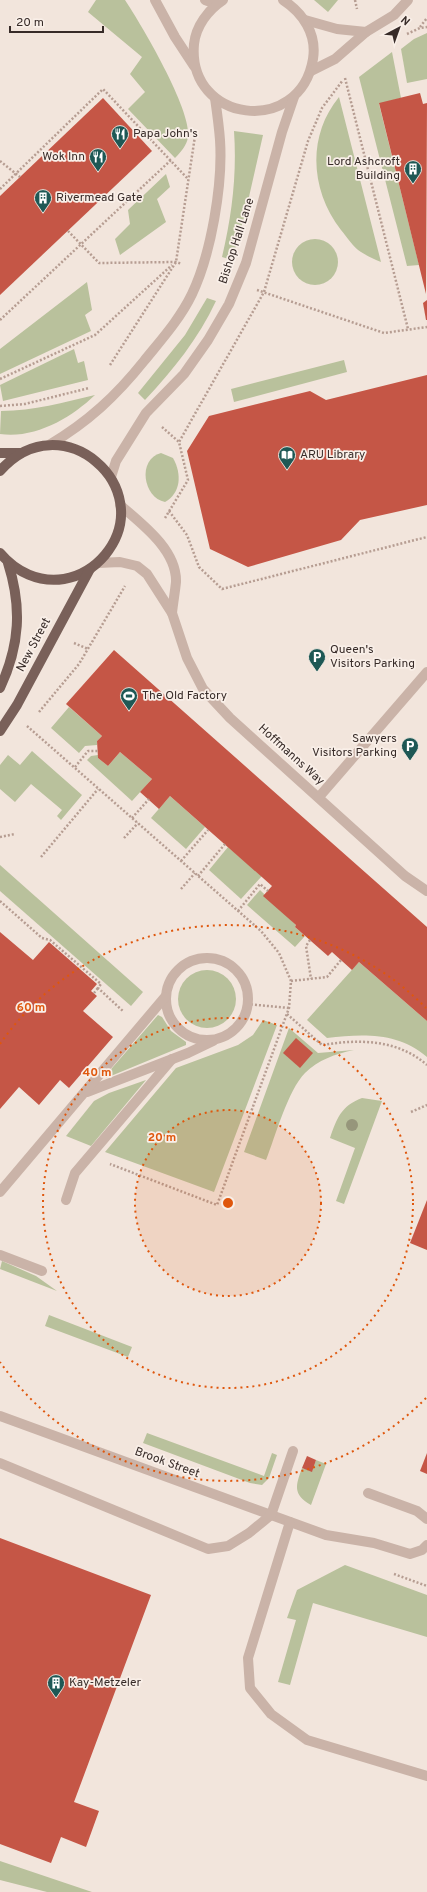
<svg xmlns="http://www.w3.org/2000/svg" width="427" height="1892" font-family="Overpass,sans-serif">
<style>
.green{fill:#b9c19c}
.building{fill:#c55646}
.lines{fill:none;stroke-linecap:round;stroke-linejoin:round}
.path{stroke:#b69d92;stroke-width:2.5;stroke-dasharray:2 2;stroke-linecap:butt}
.minor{stroke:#cab3a8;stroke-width:10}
.major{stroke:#796059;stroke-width:10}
.tree{fill:#96967b}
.ring{fill:none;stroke:#df570d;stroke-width:2;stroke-dasharray:2 4}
.labels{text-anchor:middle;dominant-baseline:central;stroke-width:3.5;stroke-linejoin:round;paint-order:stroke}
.poi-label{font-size:12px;fill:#372b28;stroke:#f9efe8;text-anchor:start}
.street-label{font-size:12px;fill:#372b28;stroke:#f9efe8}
.centre{fill:#df570d;stroke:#f9efe8;stroke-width:2}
.ring-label{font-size:12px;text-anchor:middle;font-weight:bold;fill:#df570d;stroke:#f9efe8;stroke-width:3.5;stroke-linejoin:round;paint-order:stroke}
</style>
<rect width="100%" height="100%" fill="#f2e5dc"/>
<!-- green -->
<g class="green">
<path d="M96 0H125C141 24 192 110 188 137 187 145 181 152 175 158L128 109 145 92 130 74 142 57 88 12Z"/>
<path d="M314 0H338L328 12Z"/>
<path d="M427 33V79L407 83 401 49 414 39Z"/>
<path d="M392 52 401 98 379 104 419 265 407 266 359 77Z"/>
<path d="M339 97 381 262C374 259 367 256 361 252 353 247 347 237 341 230 310 190 307 136 339 97Z"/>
<path d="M234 131 263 135 246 210 232 260 222 257C232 215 237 174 234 131Z"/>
<path d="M166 174 170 187 157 199 166 222 120 255 115 239 130 224 128 210Z"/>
<circle cx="315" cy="262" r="23"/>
<path d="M87 282 92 310 85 315 91 331 0 374V349Z"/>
<path d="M207 298 216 301C198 339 174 369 145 400L138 393 185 335Z"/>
<path d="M74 349 78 363 84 361 88 380 3 401 0 385Z"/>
<path d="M344 360 347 372 234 402 231 389Z"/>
<path d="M95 395C71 418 35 439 0 434L1 411C34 411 64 402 95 395Z"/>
<path d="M161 453 173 458C182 474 181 493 165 502 143 498 137 459 161 453Z"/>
<path d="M69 707 102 736 97 741V745L85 746 79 753 51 728Z"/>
<path d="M32 751 82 795 61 820 57 816 62 810 31 784 15 802 0 789V765L8 755 20 765Z"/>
<path d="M120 752 152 779 132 801 87 760 91 756 98 755V758L108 766Z"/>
<path d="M170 796 205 827 186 849 151 818Z"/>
<path d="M228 847 262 876 241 899 209 870Z"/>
<path d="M0 865 143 992 131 1006 0 891Z"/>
<path d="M260 890 296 925 295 927 305 936 295 947 247 905Z"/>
<path d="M359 962 427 1021V1057C398 1032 363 1034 327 1038L307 1020Z"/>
<circle cx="207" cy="999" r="29"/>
<path d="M158 1015 162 1017 171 1031 186 1042V1045L106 1078V1075Z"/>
<path d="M263 1020 277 1025 214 1192 105 1152 176 1068 238 1045 253 1035Z"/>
<path d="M289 1028 318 1053 354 1050C335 1054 318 1060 305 1073 288 1090 275 1137 266 1160L244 1152Z"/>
<path d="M146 1080 91 1146 66 1136 94 1101 109 1093Z"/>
<path d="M362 1098 382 1101 344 1204 336 1201 355 1148 330 1138C337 1118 341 1106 362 1098Z"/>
<path d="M2 1261 36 1276 57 1291 0 1269Z"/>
<path d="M49 1315 132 1347 128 1357 45 1326Z"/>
<path d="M147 1433 264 1476 272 1453 277 1455 269 1478 262 1485 250 1483 143 1443Z"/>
<path d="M316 1460 326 1464 311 1505C292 1494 296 1485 302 1468L312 1471Z"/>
<path d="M345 1565 427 1595V1637L313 1603 290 1685 278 1682 296 1620 287 1618 297 1590Z"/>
<path d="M0 1861 92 1892H47L0 1880Z"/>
</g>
<!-- building -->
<g class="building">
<path d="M420 93 423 104 427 103 426 294 379 103Z"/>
<path d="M103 98 152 151 0 295V196Z"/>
<path d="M427 300V320H426L423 303Z"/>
<path d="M427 375V505L360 520 341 540 248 567 210 549 187 451 209 416 310 391 326 400Z"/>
<path d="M114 650 427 927V1021L359 962 352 970 332 952 328 956 295 927 296 925 263 896 272 886 170 796 159 809 140 792 152 779 120 752 108 766 98 758 97 741 102 736 66 704Z"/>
<path d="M0 932 33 960 49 942 97 984 91 991 97 996 83 1011 113 1037 69 1088 60 1080 39 1105 19 1087 0 1109Z"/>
<path d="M296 1038 313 1053 300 1068 283 1053Z"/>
<path d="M427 1200V1250L410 1243Z"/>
<path d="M427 1453V1474L420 1471Z"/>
<path d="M307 1456 316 1460 312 1472 302 1468Z"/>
<path d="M0 1538 151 1595 74 1802 99 1811 86 1847 61 1837 51 1863 0 1844Z"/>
</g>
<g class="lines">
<!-- path -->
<g class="path">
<path d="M355 0 357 9"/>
<path d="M420 27 427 18"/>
<path d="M407 34 420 28 427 27"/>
<path d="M345 78 408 329"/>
<path d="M0 161 20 177"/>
<path d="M0 189 103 89 188 179"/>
<path d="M68 231 99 263 176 262 182 264"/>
<path d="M257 290 384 333 427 327"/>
<path d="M0 320 171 160"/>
<path d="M110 365 176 262 195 136"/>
<path d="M0 379 95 335 172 265"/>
<path d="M0 406 25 404 89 388"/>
<path d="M162 427 179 442"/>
<path d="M169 511 187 535 199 567 222 589 427 537"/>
<path d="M165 518 188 480 179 442 264 292 308 141 322 108 343 80"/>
<path d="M74 643 88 649"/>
<path d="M39 712 79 664 125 586"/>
<path d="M27 726 261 931 279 953 291 981 289 1008 217 1205 110 1164"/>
<path d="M75 767 88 751H98"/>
<path d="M132 818 149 799"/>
<path d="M0 837 15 834"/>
<path d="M124 838 138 823"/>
<path d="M41 857 98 789"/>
<path d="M181 861 208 830"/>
<path d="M198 876 225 844"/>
<path d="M181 889 195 873"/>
<path d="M0 901 42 938 50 940 101 984 98 988 124 1012"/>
<path d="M238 911 260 884 268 891"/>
<path d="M310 940 306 946 311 979"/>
<path d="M291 981 327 977 341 960"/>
<path d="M94 993 98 988"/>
<path d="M247 1004 289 1008"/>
<path d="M287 1014 322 1045C359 1039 397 1039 427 1065"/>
<path d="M411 1112 427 1105"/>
<path d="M394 1574 427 1586"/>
</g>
<!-- minor -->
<g class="minor">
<path d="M155 0 175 37 194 66"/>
<path d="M205 0 216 4"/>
<path d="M223 0C208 10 196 26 194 44 187 123 300 137 313 59 317 34 303 13 283 0"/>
<path d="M305 20 337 29 366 32"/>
<path d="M311 71 335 59 366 32 394 15 408 0"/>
<path d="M49 445C88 422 116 396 144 361 161 340 180 319 192 294 211 254 223 185 220 140 219 126 217 112 215 98"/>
<path d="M111 477 116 461 146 413 184 374 208 340 229 304 246 263 282 132 294 97"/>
<path d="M120 505C142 524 177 550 176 582 175 592 173 603 172 613"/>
<path d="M98 563 120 562 137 566 147 574 172 613 187 658 203 689 230 718 405 876 427 891"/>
<path d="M319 797 427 672"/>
<circle cx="207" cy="999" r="41"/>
<path d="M87 1092 188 1053 213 1041"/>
<path d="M0 1192 165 997"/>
<path d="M66 1200 75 1173 172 1059"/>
<path d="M0 1255 42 1271"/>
<path d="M0 1416 326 1535 374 1543 410 1554 422 1550 427 1545"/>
<path d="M0 1463 208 1549 228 1546 249 1533 271 1515 293 1451"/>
<path d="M368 1493 417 1511 427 1519"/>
<path d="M290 1522 248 1658 250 1688 271 1714 307 1740 427 1776"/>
</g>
<!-- major -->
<g class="major">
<path d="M0 453H21"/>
<path d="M0 471C61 401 160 488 105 555 94 568 81 576 64 579 39 583 16 572 0 553"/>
<path d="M0 688C20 645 22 607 8 563"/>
<path d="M0 731 17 705 90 569"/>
</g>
</g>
<!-- trees -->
<circle class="tree" cx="352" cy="1125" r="6"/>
<!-- distance rings -->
<circle cx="228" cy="1203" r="93" fill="#df570d" fill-opacity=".12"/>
<g class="ring">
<circle cx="228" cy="1203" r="93"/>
<circle cx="228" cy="1203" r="185"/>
<path d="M426 1398A278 278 0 0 1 0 1362M0 1044A278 278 0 0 1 426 1008"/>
</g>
<!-- icons -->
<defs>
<g id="restaurant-pin" transform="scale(0.9)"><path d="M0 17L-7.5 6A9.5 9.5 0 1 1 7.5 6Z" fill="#1e5855" stroke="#f9efe8"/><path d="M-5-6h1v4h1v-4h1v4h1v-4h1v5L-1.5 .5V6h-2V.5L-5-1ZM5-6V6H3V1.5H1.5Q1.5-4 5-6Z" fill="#fff"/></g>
<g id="building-pin" transform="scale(0.9)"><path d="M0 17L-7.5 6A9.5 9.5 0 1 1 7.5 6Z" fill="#1e5855" stroke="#f9efe8"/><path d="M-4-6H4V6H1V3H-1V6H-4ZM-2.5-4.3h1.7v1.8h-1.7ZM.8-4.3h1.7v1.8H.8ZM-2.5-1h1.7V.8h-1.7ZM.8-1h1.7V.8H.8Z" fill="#fff"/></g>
<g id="library-pin" transform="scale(0.9)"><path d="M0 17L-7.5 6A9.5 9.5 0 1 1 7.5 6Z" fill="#1e5855" stroke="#f9efe8"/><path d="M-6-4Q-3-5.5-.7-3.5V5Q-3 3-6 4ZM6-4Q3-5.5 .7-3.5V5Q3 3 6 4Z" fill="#fff"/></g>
<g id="parking-pin" transform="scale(0.9)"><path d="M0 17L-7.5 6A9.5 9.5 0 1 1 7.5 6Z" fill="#1e5855" stroke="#f9efe8"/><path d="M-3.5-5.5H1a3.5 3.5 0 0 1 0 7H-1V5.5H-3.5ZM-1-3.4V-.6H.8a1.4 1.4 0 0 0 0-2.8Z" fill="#fff"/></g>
<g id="stadium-pin" transform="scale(0.9)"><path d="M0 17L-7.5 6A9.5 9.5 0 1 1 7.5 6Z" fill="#1e5855" stroke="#f9efe8"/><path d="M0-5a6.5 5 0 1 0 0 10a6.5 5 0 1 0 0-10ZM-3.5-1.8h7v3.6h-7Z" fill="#fff"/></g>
</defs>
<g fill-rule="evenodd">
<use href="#restaurant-pin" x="120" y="134"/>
<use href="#restaurant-pin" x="98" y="157"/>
<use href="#building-pin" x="413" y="169"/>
<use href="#building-pin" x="43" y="198"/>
<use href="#library-pin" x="287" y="455"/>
<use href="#parking-pin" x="317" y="657"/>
<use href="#stadium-pin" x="129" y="696"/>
<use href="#parking-pin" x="410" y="746"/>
<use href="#building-pin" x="56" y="1683"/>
</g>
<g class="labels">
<!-- poi labels -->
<g class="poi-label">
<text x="133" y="134">Papa John's</text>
<text x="85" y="157" text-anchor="end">Wok Inn</text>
<text x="400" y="162" text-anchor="end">Lord Ashcroft<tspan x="400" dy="14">Building</tspan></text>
<text x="56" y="198">Rivermead Gate</text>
<text x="300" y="455">ARU Library</text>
<text x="330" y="650">Queen's<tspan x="330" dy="14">Visitors Parking</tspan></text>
<text x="142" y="696">The Old Factory</text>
<text x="397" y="739" text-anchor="end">Sawyers<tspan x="397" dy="14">Visitors Parking</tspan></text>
<text x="69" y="1683">Kay-Metzeler</text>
</g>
<!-- street labels -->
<g class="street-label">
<text transform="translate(237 241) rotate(-72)">Bishop Hall Lane</text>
<text transform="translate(34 645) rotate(-62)">New Street</text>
<text transform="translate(291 755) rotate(42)">Hoffmanns Way</text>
<text transform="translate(167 1463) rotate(20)">Brook Street</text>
</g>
</g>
<circle cx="228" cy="1203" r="6" class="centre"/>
<g class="ring-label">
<text x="31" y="1011">60 m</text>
<text x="97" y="1076">40 m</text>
<text x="162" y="1141">20 m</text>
</g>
<!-- north arrow -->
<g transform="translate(399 28) rotate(41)" stroke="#f9efe8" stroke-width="3" paint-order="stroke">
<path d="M0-3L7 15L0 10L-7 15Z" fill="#372b28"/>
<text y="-6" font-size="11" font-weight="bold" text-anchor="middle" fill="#372b28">N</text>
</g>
<!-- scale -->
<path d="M10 26v6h93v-6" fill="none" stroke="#372b28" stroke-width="2"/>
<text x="16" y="26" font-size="12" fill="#372b28" stroke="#f9efe8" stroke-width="3" paint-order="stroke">20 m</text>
</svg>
